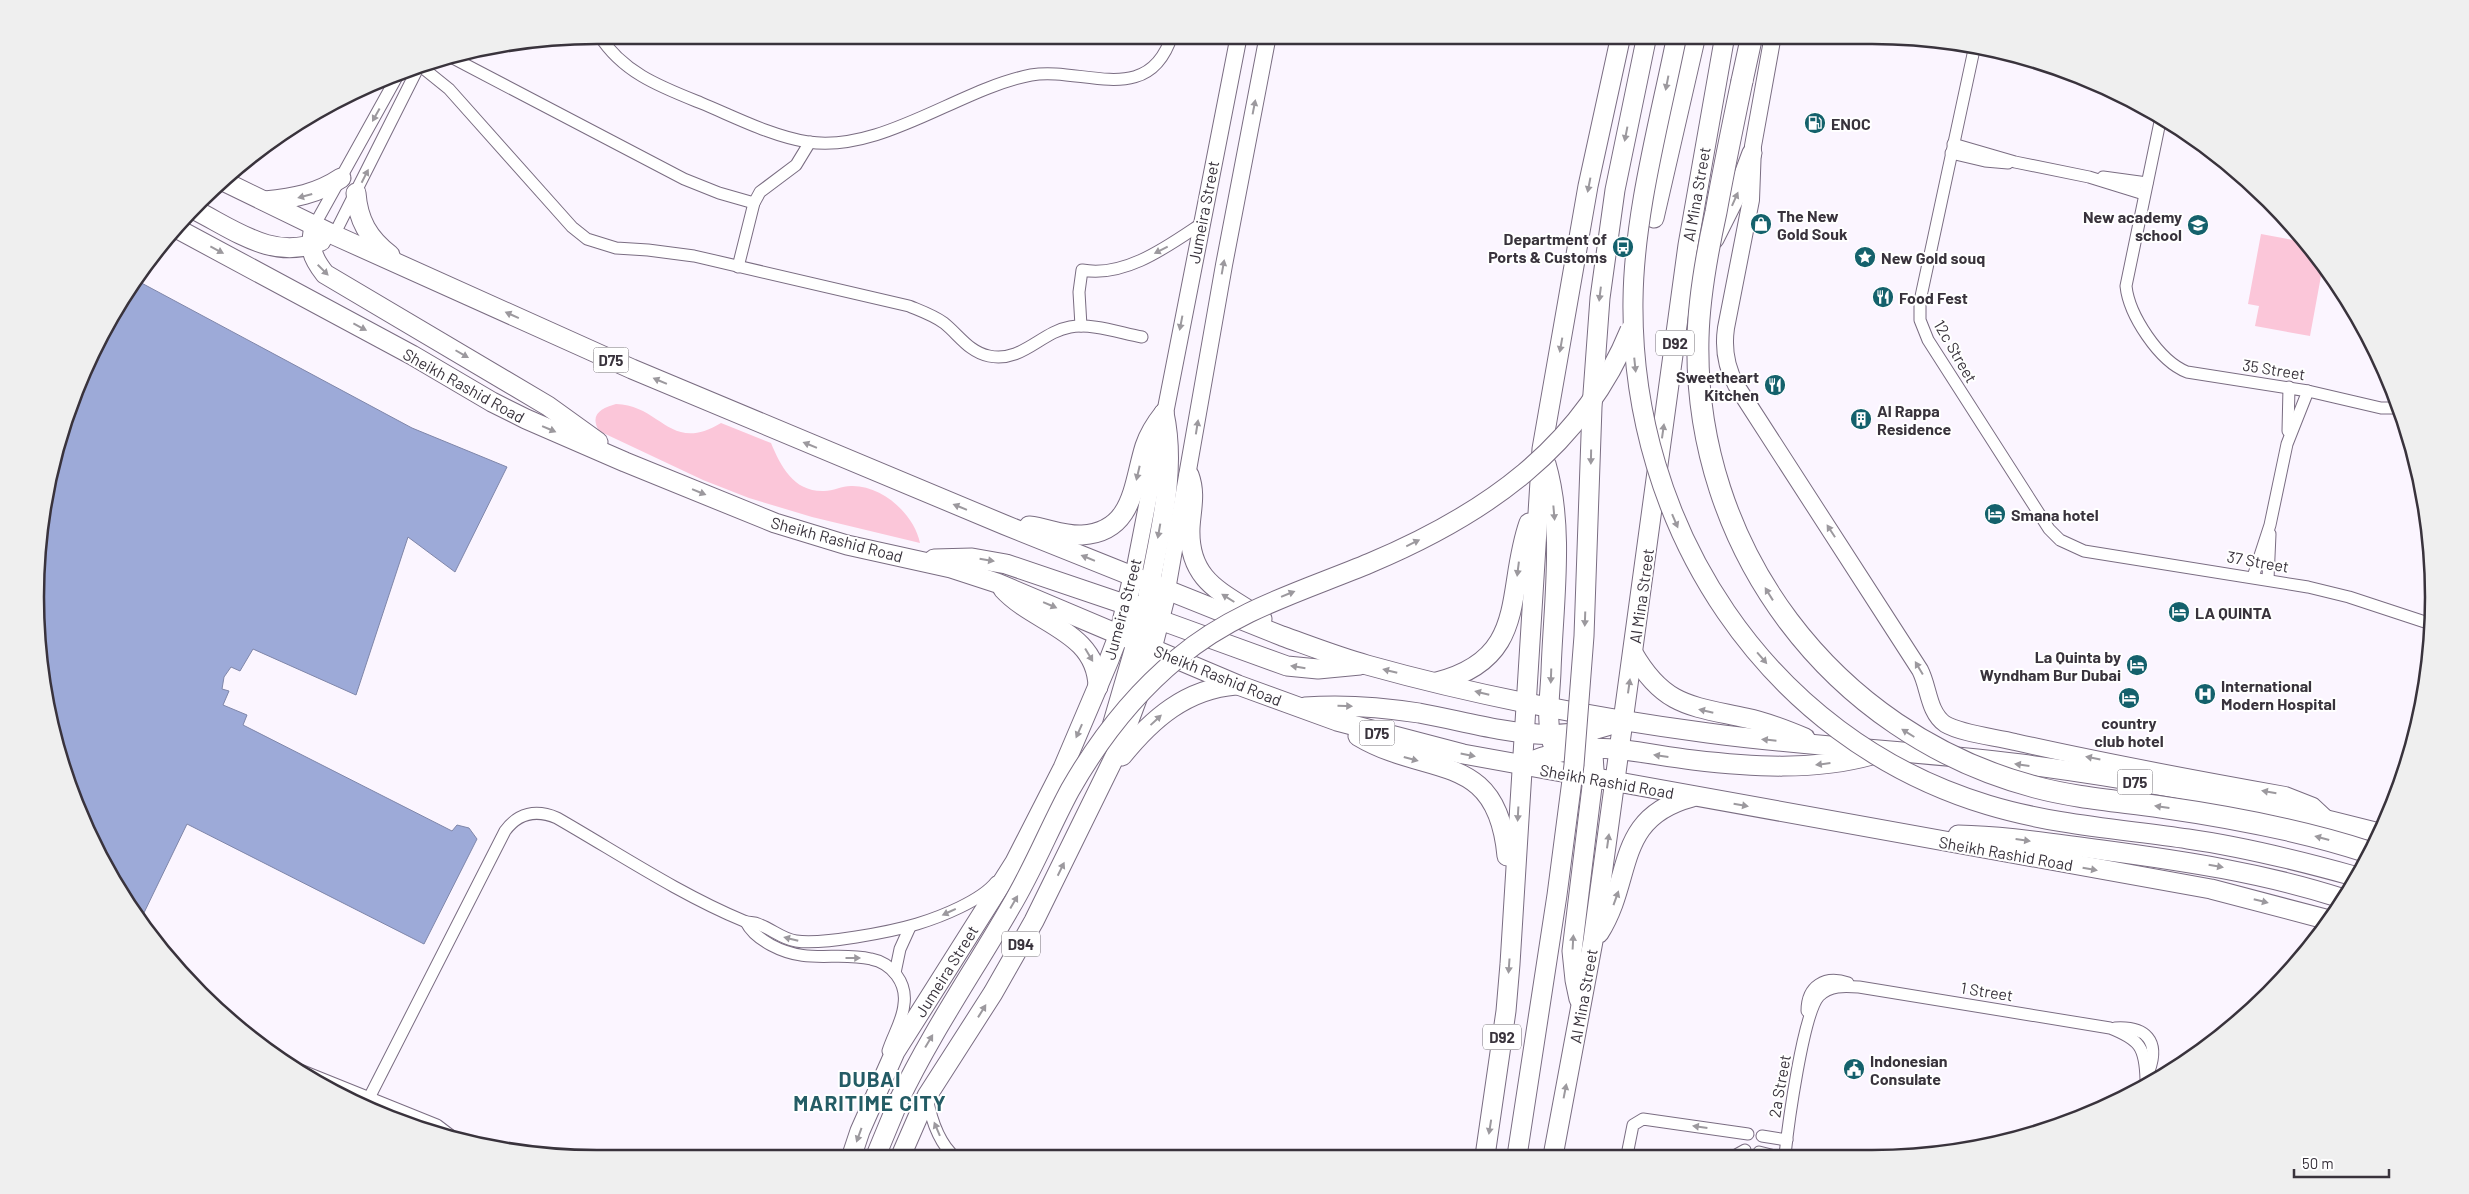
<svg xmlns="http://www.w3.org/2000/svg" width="2469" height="1194" font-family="Barlow,sans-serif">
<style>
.green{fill:#fbc6d9}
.water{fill:#9daad8;stroke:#7f86a9}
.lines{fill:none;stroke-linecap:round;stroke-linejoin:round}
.street-casing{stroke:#7a6d82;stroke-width:13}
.secondary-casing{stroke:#7a6d82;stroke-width:18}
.primary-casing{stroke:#7a6d82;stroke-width:21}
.highway-casing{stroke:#7a6d82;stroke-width:23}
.street{stroke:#fff;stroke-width:11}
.secondary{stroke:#fff;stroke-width:16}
.primary{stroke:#fff;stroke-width:19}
.highway{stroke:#fff;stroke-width:21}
.primary-bridge-casing{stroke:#7a6d82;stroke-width:21;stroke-linecap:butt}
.highway-bridge-casing{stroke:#7a6d82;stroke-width:23;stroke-linecap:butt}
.primary-bridge{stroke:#fff;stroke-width:19}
.highway-bridge{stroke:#fff;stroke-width:21}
.oneway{fill:#9c999e}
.labels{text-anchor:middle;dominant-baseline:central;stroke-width:4;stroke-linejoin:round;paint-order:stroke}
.shield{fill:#fff;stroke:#747076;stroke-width:1}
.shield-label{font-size:15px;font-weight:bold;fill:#39333c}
.poi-label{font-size:16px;font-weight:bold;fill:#39333c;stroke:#fff;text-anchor:start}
.street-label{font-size:16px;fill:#39333c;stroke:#fff}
.district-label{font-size:21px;font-weight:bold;letter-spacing:1px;fill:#245c65;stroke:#fff}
.rim{fill:none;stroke:#39333c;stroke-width:2.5}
</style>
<rect width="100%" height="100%" fill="#fbf5ff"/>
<!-- green -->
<g class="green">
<path d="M2261 234 2304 242 2323 265 2310 336 2255 326 2259 306 2248 304Z"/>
<path d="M616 404C661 405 670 454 721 423L771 443C781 467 794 492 824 491 833 491 842 486 851 486 882 485 914 514 920 543L812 517 749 498 703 480 599 431C589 414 602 408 616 404Z"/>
</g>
<!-- water -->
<path class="water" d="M134 279 412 428 507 467 455 572 408 537 356 695 253 649 240 671 231 667 224 677 222 689 229 691 223 705 247 715 243 725 452 831 457 825 469 828 477 839 424 944 187 824 140 921 93 846 65 777 40 671 35 597 46 487 78 382Z"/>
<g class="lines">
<!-- street casing -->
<g class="street-casing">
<g id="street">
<path d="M599 35C623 73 661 87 701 103 735 117 771 136 808 142 882 153 959 89 1031 75 1082 66 1149 109 1172 35"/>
<path d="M1975 45 1920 301V320L1928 340 2049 529 2060 540 2084 551 2308 587 2349 597 2431 624"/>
<path d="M449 56 684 179 719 193 754 203"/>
<path d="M418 64 449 89 572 227 587 239 616 248 648 250 694 256 909 306C921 311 933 315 944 323 959 335 969 352 989 356 1022 363 1041 332 1070 327 1092 323 1120 333 1142 337"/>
<path d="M2161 117 2126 286C2129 315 2159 361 2187 372L2308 391 2381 408H2399"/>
<path d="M1953 144 2015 162 2089 177 2144 194"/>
<path d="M1951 153 1985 161 2008 163"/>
<path d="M2103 177 2147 183"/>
<path d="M314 226 399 73"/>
<path d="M334 235 420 64"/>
<path d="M738 267 754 203 760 192 796 165 810 142"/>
<path d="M1081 326 1079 292 1082 270C1125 278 1168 246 1201 224"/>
<path d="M2288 431 2289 387"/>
<path d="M2253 577 2270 525 2287 444 2308 391"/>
<path d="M2268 579 2270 534"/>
<path d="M746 922C751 932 760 939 771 945 808 965 835 951 871 959 892 963 907 983 904 1004 903 1020 893 1035 888 1051"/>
<path d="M895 973 900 949 910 927"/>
<path d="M1807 1011C1807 986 1825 975 1848 983"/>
<path d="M2115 1028C2146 1026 2160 1041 2149 1071"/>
<path d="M283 1063 437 1125 454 1138"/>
<path d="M927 1097C931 1119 938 1143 956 1158"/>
<path d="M369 1098 505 831C518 813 536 809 557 818 618 853 679 894 744 921 748 923 754 922 758 924 772 929 782 939 796 941 822 945 890 932 917 924 940 917 981 901 996 882"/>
<path d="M1762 1136 1787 1140"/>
<path d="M1759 1152 1771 1155"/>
<path d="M1627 1155 1633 1125 1643 1119 1748 1134"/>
<path d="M1736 1155 1745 1150"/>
<path d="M1785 1155C1788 1126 1803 1014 1819 996 1830 985 1844 986 1859 987L2110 1028C2140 1040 2145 1047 2146 1079"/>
</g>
</g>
<!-- secondary casing -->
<g class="secondary-casing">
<g id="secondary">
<path d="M1773 35 1753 146 1751 200 1726 328C1723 349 1726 367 1736 385L1920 670C1929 687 1928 712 1945 724 1962 734 1996 737 2015 742 2104 762 2195 779 2285 795L2313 806 2328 820"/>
<path d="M1133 577 1239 35"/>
<path d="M1167 590 1224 265 1268 35"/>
</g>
</g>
<!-- primary casing -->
<g class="primary-casing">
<g id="primary">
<path d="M223 181 334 235 632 369 1005 525 1282 636C1310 646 1338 657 1367 665 1478 696 1594 718 1708 733 1812 747 1917 751 2021 764 2142 780 2261 802 2379 833"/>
<path d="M356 193C358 220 368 238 390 255"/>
<path d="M265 201C294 198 317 194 341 178"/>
<path d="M193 209C235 230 274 262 321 241"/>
<path d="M1654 218 1696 35"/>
<path d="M314 226C310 248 310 255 325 274L548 406 598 442"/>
<path d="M174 227 412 355 492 402 526 419 625 462 775 523 847 545 951 568 997 583 1238 685 1337 721 1463 754 2211 889 2329 920"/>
<path d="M1714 239 1737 193 1752 153"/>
<path d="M1546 464C1565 529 1553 606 1551 672 1550 697 1545 724 1554 748"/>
<path d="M1189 475C1196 494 1191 509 1190 528 1188 583 1225 593 1262 619"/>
<path d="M1029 526C1047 528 1064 536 1082 535 1134 532 1133 484 1145 446 1149 434 1156 423 1164 413"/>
<path d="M934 559 972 558 1006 564 1133 607 1155 602 1167 590"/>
<path d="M1003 589C1035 624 1097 631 1098 687"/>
<path d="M1148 595C1159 535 1177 473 1164 413"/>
<path d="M1119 634 1141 621 1160 620 1287 666 1318 669 1360 665"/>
<path d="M1633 653C1664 707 1692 706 1746 718 1766 722 1786 730 1805 738"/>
<path d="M1437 682C1530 658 1505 591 1529 523"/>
<path d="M1305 707C1344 704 1381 707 1419 713 1490 726 1553 750 1623 720"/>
<path d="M1112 726 1140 630"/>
<path d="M1358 736C1428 778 1497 749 1507 856"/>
<path d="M1122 756C1152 719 1186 689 1236 685"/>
<path d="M1522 765C1586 736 1628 752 1693 760 1752 767 1814 771 1872 755"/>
<path d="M1958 835C2007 836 2054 844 2102 850 2184 861 2263 873 2341 898"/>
<path d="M1599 933C1634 878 1613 818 1692 797"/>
<path d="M1579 999 1575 980 1572 951 1594 770 1593 755 1587 737"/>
<path d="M1485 1156 1506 1011 1510 964 1542 449 1588 186 1621 35"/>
<path d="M1553 1156 1593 941 1688 245 1725 35"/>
<path d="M851 1158 860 1131 895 1052 1015 862 1063 768 1109 660 1119 634 1133 577"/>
<path d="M875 1158 899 1100"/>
<path d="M900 1158 927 1096 993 993 1034 921 1118 750 1144 680 1167 590"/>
</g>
</g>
<!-- highway casing -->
<g class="highway-casing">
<path id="highway" d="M1742 81 1752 35"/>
</g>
<!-- street -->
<use href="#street" class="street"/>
<!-- secondary -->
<use href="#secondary" class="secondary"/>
<!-- primary -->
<use href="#primary" class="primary"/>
<!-- highway -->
<use href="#highway" class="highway"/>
<!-- primary-bridge casing -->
<g class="primary-bridge-casing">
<g id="primary-bridge">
<path d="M1677 35C1660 120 1634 213 1633 300 1630 526 1766 738 1988 805 2054 825 2120 829 2188 839 2244 847 2300 861 2354 876"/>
<path d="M899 1100C931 1033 973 972 1010 908 1033 870 1049 829 1070 790 1099 739 1133 695 1178 658 1235 610 1303 591 1370 563 1484 515 1582 448 1630 330"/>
<path d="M1517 1156 1557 895 1574 765 1584 636 1592 407 1600 298 1615 190 1647 35"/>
</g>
</g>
<!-- highway-bridge casing -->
<g class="highway-bridge-casing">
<path id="highway-bridge" d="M1742 81C1733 124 1724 168 1716 212 1707 253 1699 295 1698 338 1693 548 1832 733 2035 787 2076 798 2119 801 2161 807 2231 817 2301 830 2368 852"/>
</g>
<!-- primary-bridge -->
<use href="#primary-bridge" class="primary-bridge"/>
<!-- highway-bridge -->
<use href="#highway-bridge" class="highway-bridge"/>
</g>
<!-- one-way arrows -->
<defs><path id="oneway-solid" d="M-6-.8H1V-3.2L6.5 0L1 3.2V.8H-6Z" transform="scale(1.25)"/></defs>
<g class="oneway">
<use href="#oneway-solid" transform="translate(1667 83) rotate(101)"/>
<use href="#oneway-solid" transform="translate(1254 107) rotate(-79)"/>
<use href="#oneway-solid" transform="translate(376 115) rotate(119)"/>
<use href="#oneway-solid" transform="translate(1626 134) rotate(101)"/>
<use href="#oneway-solid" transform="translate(365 176) rotate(-63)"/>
<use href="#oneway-solid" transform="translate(1589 185) rotate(101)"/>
<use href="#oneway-solid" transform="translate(305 196) rotate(165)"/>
<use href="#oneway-solid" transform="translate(1735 199) rotate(-66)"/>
<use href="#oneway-solid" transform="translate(217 250) rotate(28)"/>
<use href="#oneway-solid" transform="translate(1161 250) rotate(153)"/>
<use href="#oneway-solid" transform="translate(1223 267) rotate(-80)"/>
<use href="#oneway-solid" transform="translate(323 270) rotate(45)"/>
<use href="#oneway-solid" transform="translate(1600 294) rotate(97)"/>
<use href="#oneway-solid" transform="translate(512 315) rotate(-156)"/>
<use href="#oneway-solid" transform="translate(1181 323) rotate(101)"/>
<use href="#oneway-solid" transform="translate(360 327) rotate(28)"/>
<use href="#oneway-solid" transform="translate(1561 345) rotate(100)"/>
<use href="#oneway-solid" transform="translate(462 354) rotate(30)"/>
<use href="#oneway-solid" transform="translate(1635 365) rotate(84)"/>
<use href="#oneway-solid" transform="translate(660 381) rotate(-157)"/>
<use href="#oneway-solid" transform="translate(1197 427) rotate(-81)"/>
<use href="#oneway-solid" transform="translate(549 429) rotate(23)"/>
<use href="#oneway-solid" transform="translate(1663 431) rotate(-82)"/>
<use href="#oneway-solid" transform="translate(810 445) rotate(-158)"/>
<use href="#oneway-solid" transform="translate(1591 457) rotate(91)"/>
<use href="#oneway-solid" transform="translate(1138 473) rotate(103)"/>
<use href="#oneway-solid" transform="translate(699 492) rotate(22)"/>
<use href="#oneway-solid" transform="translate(960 507) rotate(-158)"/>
<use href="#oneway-solid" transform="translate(1554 513) rotate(85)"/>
<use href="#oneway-solid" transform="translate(1675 521) rotate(67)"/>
<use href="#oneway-solid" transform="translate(1159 531) rotate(100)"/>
<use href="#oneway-solid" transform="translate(1831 531) rotate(-123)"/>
<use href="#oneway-solid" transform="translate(1413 543) rotate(-26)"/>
<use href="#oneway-solid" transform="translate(1088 558) rotate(-158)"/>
<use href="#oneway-solid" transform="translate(987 560) rotate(9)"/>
<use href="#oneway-solid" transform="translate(1518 569) rotate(97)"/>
<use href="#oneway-solid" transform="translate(1288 594) rotate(-22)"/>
<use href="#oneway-solid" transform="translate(1769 594) rotate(-122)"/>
<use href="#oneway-solid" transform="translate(1228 598) rotate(-148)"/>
<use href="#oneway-solid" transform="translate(1050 605) rotate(23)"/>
<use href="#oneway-solid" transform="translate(1585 619) rotate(92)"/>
<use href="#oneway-solid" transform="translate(1089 655) rotate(59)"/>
<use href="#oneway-solid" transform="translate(1762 658) rotate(49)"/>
<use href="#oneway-solid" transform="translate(1298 667) rotate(-171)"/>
<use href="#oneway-solid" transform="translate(1919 668) rotate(-121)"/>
<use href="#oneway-solid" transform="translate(1390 671) rotate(-166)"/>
<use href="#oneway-solid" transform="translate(1551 676) rotate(92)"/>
<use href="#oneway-solid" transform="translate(1629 686) rotate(-82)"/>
<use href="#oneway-solid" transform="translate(1482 693) rotate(-166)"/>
<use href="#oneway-solid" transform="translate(1345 706) rotate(1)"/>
<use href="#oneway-solid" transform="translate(1706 711) rotate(-167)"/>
<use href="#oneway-solid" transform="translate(1156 720) rotate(-43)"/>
<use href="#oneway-solid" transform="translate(1079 731) rotate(114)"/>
<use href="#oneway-solid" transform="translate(1908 733) rotate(-148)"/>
<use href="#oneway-solid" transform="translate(1769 740) rotate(-174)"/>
<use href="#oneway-solid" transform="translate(1468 755) rotate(11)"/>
<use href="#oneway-solid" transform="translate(1661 756) rotate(-172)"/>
<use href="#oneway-solid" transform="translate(2093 758) rotate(-169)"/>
<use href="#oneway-solid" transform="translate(1411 759) rotate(15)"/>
<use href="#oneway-solid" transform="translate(1823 764) rotate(173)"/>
<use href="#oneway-solid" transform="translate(2022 765) rotate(-172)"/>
<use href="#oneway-solid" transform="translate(2269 792) rotate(-170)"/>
<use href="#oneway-solid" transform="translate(1741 805) rotate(10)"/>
<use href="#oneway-solid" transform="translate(2162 807) rotate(-172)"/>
<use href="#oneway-solid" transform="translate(1518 814) rotate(93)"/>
<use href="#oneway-solid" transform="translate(2322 838) rotate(-165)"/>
<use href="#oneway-solid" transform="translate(2023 840) rotate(8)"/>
<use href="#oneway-solid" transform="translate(1608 841) rotate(-82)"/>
<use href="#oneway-solid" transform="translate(2216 866) rotate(10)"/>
<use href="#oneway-solid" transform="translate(1061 869) rotate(-64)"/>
<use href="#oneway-solid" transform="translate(2090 869) rotate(10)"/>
<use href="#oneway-solid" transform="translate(1616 898) rotate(-70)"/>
<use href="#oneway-solid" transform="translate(2261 901) rotate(14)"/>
<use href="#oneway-solid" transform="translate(1014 902) rotate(-60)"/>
<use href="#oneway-solid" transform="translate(949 912) rotate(155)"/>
<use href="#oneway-solid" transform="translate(791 939) rotate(-166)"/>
<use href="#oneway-solid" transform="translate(1573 942) rotate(-87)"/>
<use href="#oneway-solid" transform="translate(853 958)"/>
<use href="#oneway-solid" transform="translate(1509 966) rotate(94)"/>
<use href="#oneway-solid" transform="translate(982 1011) rotate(-58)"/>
<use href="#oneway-solid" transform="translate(929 1041) rotate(-59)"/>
<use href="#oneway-solid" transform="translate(1565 1091) rotate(-79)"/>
<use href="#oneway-solid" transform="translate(1490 1127) rotate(99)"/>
<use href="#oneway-solid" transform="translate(1700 1127) rotate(-172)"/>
<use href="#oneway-solid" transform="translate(937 1129) rotate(-113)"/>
<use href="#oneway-solid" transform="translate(859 1135) rotate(110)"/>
</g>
<!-- icons -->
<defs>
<g id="fuel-disc" transform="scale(1.125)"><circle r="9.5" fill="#14616c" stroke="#fff"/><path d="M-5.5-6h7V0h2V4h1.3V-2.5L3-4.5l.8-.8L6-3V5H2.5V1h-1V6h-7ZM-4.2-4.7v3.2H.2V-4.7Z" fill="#fff"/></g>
<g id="shop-disc" transform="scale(1.125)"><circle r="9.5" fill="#14616c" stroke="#fff"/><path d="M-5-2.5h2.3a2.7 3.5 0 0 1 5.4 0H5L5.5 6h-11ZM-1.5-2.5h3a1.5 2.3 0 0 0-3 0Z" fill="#fff"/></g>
<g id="school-disc" transform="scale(1.125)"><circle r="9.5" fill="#14616c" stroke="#fff"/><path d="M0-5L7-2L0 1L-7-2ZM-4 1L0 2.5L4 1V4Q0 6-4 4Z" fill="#fff"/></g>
<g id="bus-disc" transform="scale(1.125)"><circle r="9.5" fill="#14616c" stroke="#fff"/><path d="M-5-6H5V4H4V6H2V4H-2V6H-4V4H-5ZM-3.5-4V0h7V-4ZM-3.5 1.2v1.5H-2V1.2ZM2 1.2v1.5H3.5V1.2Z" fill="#fff"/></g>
<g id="sight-disc" transform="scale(1.125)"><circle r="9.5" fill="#14616c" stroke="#fff"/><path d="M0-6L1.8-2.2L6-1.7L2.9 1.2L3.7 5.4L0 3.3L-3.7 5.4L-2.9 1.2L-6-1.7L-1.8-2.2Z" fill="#fff"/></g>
<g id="restaurant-disc" transform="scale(1.125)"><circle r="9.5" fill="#14616c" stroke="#fff"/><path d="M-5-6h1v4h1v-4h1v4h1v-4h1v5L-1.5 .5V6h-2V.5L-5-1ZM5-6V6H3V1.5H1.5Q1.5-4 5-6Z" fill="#fff"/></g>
<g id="building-disc" transform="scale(1.125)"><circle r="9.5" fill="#14616c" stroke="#fff"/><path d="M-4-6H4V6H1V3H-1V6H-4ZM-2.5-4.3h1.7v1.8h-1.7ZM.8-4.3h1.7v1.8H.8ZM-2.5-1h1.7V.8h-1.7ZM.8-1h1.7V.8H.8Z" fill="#fff"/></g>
<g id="hotel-disc" transform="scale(1.125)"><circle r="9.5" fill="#14616c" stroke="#fff"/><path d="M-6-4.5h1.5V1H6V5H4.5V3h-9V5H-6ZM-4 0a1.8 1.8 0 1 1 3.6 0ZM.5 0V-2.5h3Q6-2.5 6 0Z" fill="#fff"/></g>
<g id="hospital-disc" transform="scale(1.125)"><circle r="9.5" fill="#14616c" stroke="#fff"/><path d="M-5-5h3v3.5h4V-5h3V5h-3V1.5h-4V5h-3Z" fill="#fff"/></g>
<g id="civic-disc" transform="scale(1.125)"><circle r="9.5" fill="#14616c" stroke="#fff"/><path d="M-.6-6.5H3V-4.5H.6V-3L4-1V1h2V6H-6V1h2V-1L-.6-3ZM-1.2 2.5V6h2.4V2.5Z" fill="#fff"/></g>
</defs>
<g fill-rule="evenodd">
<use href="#fuel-disc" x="1815" y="123"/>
<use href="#shop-disc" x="1761" y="224"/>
<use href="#school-disc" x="2198" y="225"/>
<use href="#bus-disc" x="1623" y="247"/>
<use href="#sight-disc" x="1865" y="257"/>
<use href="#restaurant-disc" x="1883" y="297"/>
<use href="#restaurant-disc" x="1775" y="385"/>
<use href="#building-disc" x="1861" y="419"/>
<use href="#hotel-disc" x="1995" y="514"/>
<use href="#hotel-disc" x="2179" y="612"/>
<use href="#hotel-disc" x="2137" y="665"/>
<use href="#hospital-disc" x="2205" y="694"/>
<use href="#hotel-disc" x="2129" y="698"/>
<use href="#civic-disc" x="1854" y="1069"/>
</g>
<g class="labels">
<!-- shield labels -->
<g class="shield">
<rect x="1656" y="330.5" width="38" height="25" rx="4"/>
<rect x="593.5" y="347.5" width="35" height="25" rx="4"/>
<rect x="1359.5" y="720.5" width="35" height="25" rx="4"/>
<rect x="2117.5" y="769.5" width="35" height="25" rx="4"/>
<rect x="1002" y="931.5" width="38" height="25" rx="4"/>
<rect x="1483" y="1024.5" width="38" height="25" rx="4"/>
</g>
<g class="shield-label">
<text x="1675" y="343">D92</text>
<text x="611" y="360">D75</text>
<text x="1377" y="733">D75</text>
<text x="2135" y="782">D75</text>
<text x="1021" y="944">D94</text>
<text x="1502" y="1037">D92</text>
</g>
<!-- poi labels -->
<g class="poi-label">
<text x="1831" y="123">ENOC</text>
<text x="1777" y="215">The New<tspan x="1777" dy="18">Gold Souk</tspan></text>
<text x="2182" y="216" text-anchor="end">New academy<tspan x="2182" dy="18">school</tspan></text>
<text x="1607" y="238" text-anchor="end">Department of<tspan x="1607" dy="18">Ports &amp; Customs</tspan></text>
<text x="1881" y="257">New Gold souq</text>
<text x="1899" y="297">Food Fest</text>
<text x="1759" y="376" text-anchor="end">Sweetheart<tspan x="1759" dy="18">Kitchen</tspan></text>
<text x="1877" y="410">Al Rappa<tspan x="1877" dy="18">Residence</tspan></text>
<text x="2011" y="514">Smana hotel</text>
<text x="2195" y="612">LA QUINTA</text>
<text x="2121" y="656" text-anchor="end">La Quinta by<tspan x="2121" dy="18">Wyndham Bur Dubai</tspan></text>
<text x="2221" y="685">International<tspan x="2221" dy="18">Modern Hospital</tspan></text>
<text x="2129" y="722" text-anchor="middle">country<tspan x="2129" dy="18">club hotel</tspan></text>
<text x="1870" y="1060">Indonesian<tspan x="1870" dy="18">Consulate</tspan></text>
</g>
<!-- street labels -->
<g class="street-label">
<text transform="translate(1696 194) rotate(-80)">Al Mina Street</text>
<text transform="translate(1203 212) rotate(-79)">Jumeira Street</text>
<text transform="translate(1956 351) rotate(60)">12c Street</text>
<text transform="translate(2274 369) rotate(9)">35 Street</text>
<text transform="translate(464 385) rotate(29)">Sheikh Rashid Road</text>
<text transform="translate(837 539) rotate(15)">Sheikh Rashid Road</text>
<text transform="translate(2258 561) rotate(10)">37 Street</text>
<text transform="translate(1641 596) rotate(-82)">Al Mina Street</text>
<text transform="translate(1122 609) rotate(-75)">Jumeira Street</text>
<text transform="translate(1218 675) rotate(22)">Sheikh Rashid Road</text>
<text transform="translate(1607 781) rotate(10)">Sheikh Rashid Road</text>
<text transform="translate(2006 853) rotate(10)">Sheikh Rashid Road</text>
<text transform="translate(946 971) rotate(-58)">Jumeira Street</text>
<text transform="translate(1987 991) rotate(9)">1 Street</text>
<text transform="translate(1583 996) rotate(-80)">Al Mina Street</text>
<text transform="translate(1779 1086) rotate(-80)">2a Street</text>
</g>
<!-- district labels -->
<g class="district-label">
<text x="870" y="1078">DUBAI<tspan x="870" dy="24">MARITIME CITY</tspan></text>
</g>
</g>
<!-- crop -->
<path d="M0 0H2469V1194H0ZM597 44H1872A553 553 0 0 1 2425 597V597A553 553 0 0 1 1872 1150H597A553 553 0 0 1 44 597V597A553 553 0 0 1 597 44Z" fill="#efefef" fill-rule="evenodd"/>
<path class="rim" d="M597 44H1872A553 553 0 0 1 2425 597V597A553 553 0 0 1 1872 1150H597A553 553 0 0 1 44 597V597A553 553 0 0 1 597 44Z"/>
<!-- scale -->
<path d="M2294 1169v8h95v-8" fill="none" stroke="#39333c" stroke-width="2.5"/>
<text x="2302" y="1169" font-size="15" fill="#39333c" stroke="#ffffff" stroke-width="4" paint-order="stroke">50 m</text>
</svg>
